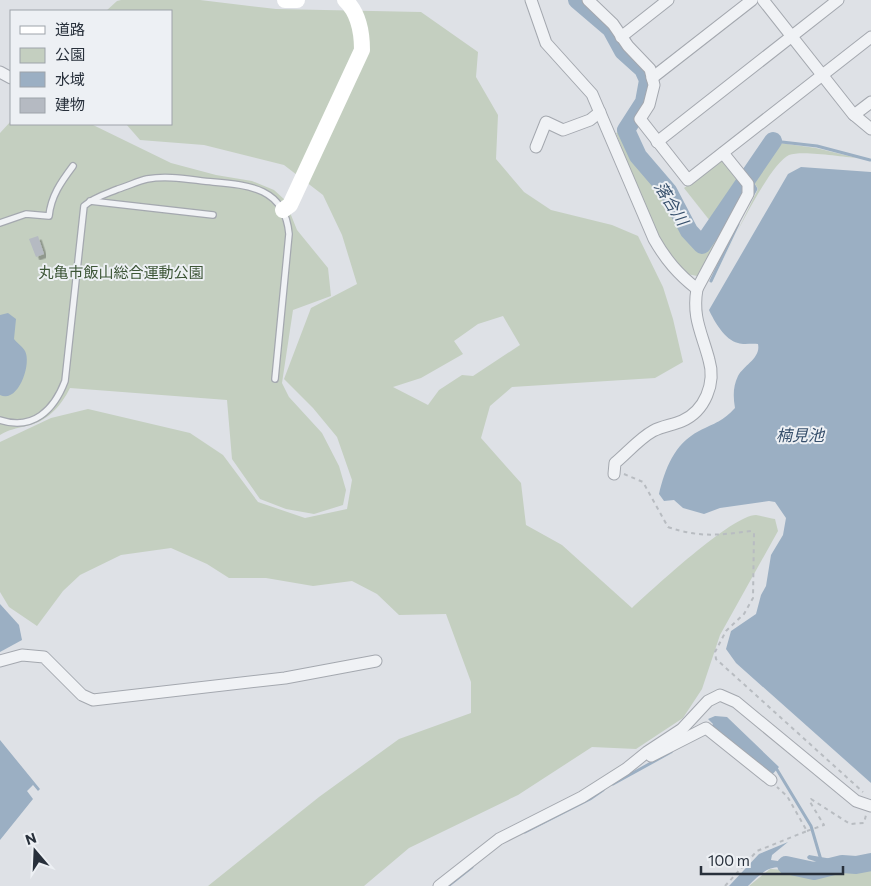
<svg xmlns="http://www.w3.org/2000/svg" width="871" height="886" font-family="Commissioner,'Noto Sans JP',sans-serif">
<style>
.green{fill:#c4cfc0;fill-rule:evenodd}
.water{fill:#9bafc3}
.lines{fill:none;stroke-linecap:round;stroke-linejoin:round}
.stream{stroke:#9bafc3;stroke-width:3}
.river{stroke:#9bafc3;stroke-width:18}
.building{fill:#b5bac2;filter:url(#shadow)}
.lane-casing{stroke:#a4a8af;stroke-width:8}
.street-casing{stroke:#a4a8af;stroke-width:13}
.path{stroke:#b8bcc1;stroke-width:2;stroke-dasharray:4 4;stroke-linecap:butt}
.lane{stroke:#f0f2f5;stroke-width:5.5}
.street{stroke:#f0f2f5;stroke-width:11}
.secondary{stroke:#fff;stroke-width:16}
.labels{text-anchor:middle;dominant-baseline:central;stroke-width:4;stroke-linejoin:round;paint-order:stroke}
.park-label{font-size:15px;fill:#3d5637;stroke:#edf0f4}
.water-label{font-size:16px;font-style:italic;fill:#364f6b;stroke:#edf0f4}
</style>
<defs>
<filter id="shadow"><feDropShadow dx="3.5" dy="3.5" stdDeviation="0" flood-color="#0004"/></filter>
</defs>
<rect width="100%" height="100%" fill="#dee1e6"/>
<!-- green -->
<g class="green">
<path d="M121 0H200L276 9 421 12 478 52 476 77 498 115 496 159 524 192 551 210 612 225 638 236 663 287 673 319 683 362 655 378 512 387 490 406 481 438 521 483 526 525 562 545 632 608C653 589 732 515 756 515 762 516 769 518 775 519L778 531 720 635 702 689 683 718 636 749 592 747 518 795 409 848 364 886H208L319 797 399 739 471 713V682L446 614 399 615 377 594 352 581 313 586 266 578H229L207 564 171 548 121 555 80 575 63 591 37 626 9 607 0 592V442L51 418 88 409 190 433 223 455 258 502 305 518 347 509 352 480 337 437 313 408 284 379 311 308 357 284 342 235 323 195 284 165 204 145 140 140 126 124H171V11H106L117 1ZM503 316 520 345 473 376 462 375 439 390 428 405 393 387 421 378 463 354 454 341 478 324Z"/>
<path d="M11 121V124H91L171 163 216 175 252 181 274 190 285 200 297 230 328 268 331 296 293 310 282 383 289 397 322 433 339 466 346 490 343 505 314 514 286 509 260 499 232 459 227 400 70 388C61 406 47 422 26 426 15 429 10 429 0 435V133Z"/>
<path d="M625 131 635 156 667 195 689 233 702 248 742 190 739 202 697 276 682 273 656 238 616 133Z"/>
<path d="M773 142 816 148 857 158C842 157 802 150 789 155 769 164 730 246 719 269L758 189 751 177Z"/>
<path d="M720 160 725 161 742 182 714 226 684 188Z"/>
<path d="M871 865V886H749L770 869 831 873Z"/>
</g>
<!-- water -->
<g class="water">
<path d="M801 167 871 172V783L736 663 726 649 731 631 756 614 761 595 766 586 771 555 783 535 786 518 775 502 769 501 720 508 704 514 683 508 674 500 664 501 659 494C665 469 674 444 699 431 715 423 723 421 735 408 733 397 733 386 738 376 744 365 761 358 758 344 751 343 744 345 738 343 725 340 714 321 709 310L788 174Z"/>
<path d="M8 313 16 319 14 339C17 343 23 347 25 351 32 364 18 404 0 395V315Z"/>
<path d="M0 604 19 625 22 640 0 652Z"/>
<path d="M715 716 727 717 779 767 770 777 711 727 713 724 708 719Z"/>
<path d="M0 740 40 789 38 791 33 785 27 791 33 799 0 840Z"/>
<path d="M788 842 772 855 771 860 798 864 809 869 808 871C776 867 772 861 748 886H729L759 854Z"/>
<path d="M809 855 832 859 851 858 854 867 829 870 827 865 808 859 807 857Z"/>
</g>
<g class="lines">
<!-- stream -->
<g class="stream">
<path d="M773 141 817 146 870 160"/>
<path d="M752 182 756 189 752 196"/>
<path d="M711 281 738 224"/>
<path d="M776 768 811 826 821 860"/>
<path d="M613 784 671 752"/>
<path d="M525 832 590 799 603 790"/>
<path d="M448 886 472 867"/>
</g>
<!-- river -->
<g class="river">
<path d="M577 0 611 29 623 51 643 69 648 80 644 102 626 130 638 156 668 191 689 231 702 245 773 141"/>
<path d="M786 865 814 871 842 864 856 865 871 862"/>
</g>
</g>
<!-- building -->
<path class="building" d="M38 236 44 254 36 257 29 239Z"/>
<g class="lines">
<!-- lane casing -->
<g class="lane-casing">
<g id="lane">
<path d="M90 201 213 215"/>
<path d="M0 223 26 214 49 216C51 196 61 182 73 166"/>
<path d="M0 420C33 431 54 410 65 381L84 206C94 197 106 194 118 189 128 186 138 181 147 179 169 175 191 180 213 182 249 185 285 188 289 234L275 379"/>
</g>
</g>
<!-- street casing -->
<g class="street-casing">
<g id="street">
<path d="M531 0 546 43 592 94 654 239C666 260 678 274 697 289L748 194V184L723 153"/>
<path d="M588 0 613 24 628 46 650 69 654 85 649 105 640 119 688 180 871 37"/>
<path d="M763 0 853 114 871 129"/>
<path d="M621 37 668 0"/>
<path d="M0 72 11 78"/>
<path d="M652 78 752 0"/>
<path d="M854 115 871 102"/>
<path d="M657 142 838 0"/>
<path d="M536 147 546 122 563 130 590 120 600 112"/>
<path d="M614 474 615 463C627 453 640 438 653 431 662 426 673 425 682 421 705 411 716 383 709 360 702 333 692 318 697 289"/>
<path d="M0 661 22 655 44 657 82 695 93 700 285 678 376 661"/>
<path d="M651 756 706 728 771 780"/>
<path d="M439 886 499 839 582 797 626 769 647 752 682 729 708 701 720 695 736 702 856 801 871 806"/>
</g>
</g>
<!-- path -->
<g class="path">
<path d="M624 474 643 482 668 527C700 538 719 535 751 531L754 533 753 598 744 614 726 631 715 652 716 659 863 792"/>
<path d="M807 831 824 825 810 802 811 799 850 824 864 823 866 815"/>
<path d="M725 886 757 851 807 831 787 796 777 787"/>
</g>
<!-- lane -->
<use href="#lane" class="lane"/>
<!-- street -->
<use href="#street" class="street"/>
<!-- secondary -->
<g class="secondary">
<path d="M285 0H297"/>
<path d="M283 210 290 205 362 50C362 32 359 13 345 0"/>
</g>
</g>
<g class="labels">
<!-- park labels -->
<g class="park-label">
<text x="121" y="272">丸亀市飯山総合運動公園</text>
</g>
<!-- water labels -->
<g class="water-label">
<text transform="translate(672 203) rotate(58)">落合川</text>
<text x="800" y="434">楠見池</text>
</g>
</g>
<!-- legend -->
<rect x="10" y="10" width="162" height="115" fill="#edf0f4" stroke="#9ea3aa"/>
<rect x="20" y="26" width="25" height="8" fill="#ffffff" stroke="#9ea3aa"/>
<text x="55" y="35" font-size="15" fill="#28303b">道路</text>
<rect x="20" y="48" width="25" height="15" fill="#c4cfc0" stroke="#9ea3aa"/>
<text x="55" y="60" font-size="15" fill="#28303b">公園</text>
<rect x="20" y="72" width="25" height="15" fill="#9bafc3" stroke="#9ea3aa"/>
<text x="55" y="85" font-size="15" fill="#28303b">水域</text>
<rect x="20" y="98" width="25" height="15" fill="#b5bac2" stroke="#9ea3aa"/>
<text x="55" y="110" font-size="15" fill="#28303b">建物</text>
<!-- north arrow -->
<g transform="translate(35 851) rotate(341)" stroke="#edf0f4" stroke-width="4" paint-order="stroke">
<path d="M0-4L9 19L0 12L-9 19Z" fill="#28303b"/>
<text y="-8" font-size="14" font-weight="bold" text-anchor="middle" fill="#28303b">N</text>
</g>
<!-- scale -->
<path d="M701 866v8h142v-8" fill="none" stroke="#28303b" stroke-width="2.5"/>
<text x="708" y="866" font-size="15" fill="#28303b" stroke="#edf0f4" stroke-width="4" paint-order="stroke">100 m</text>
</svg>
